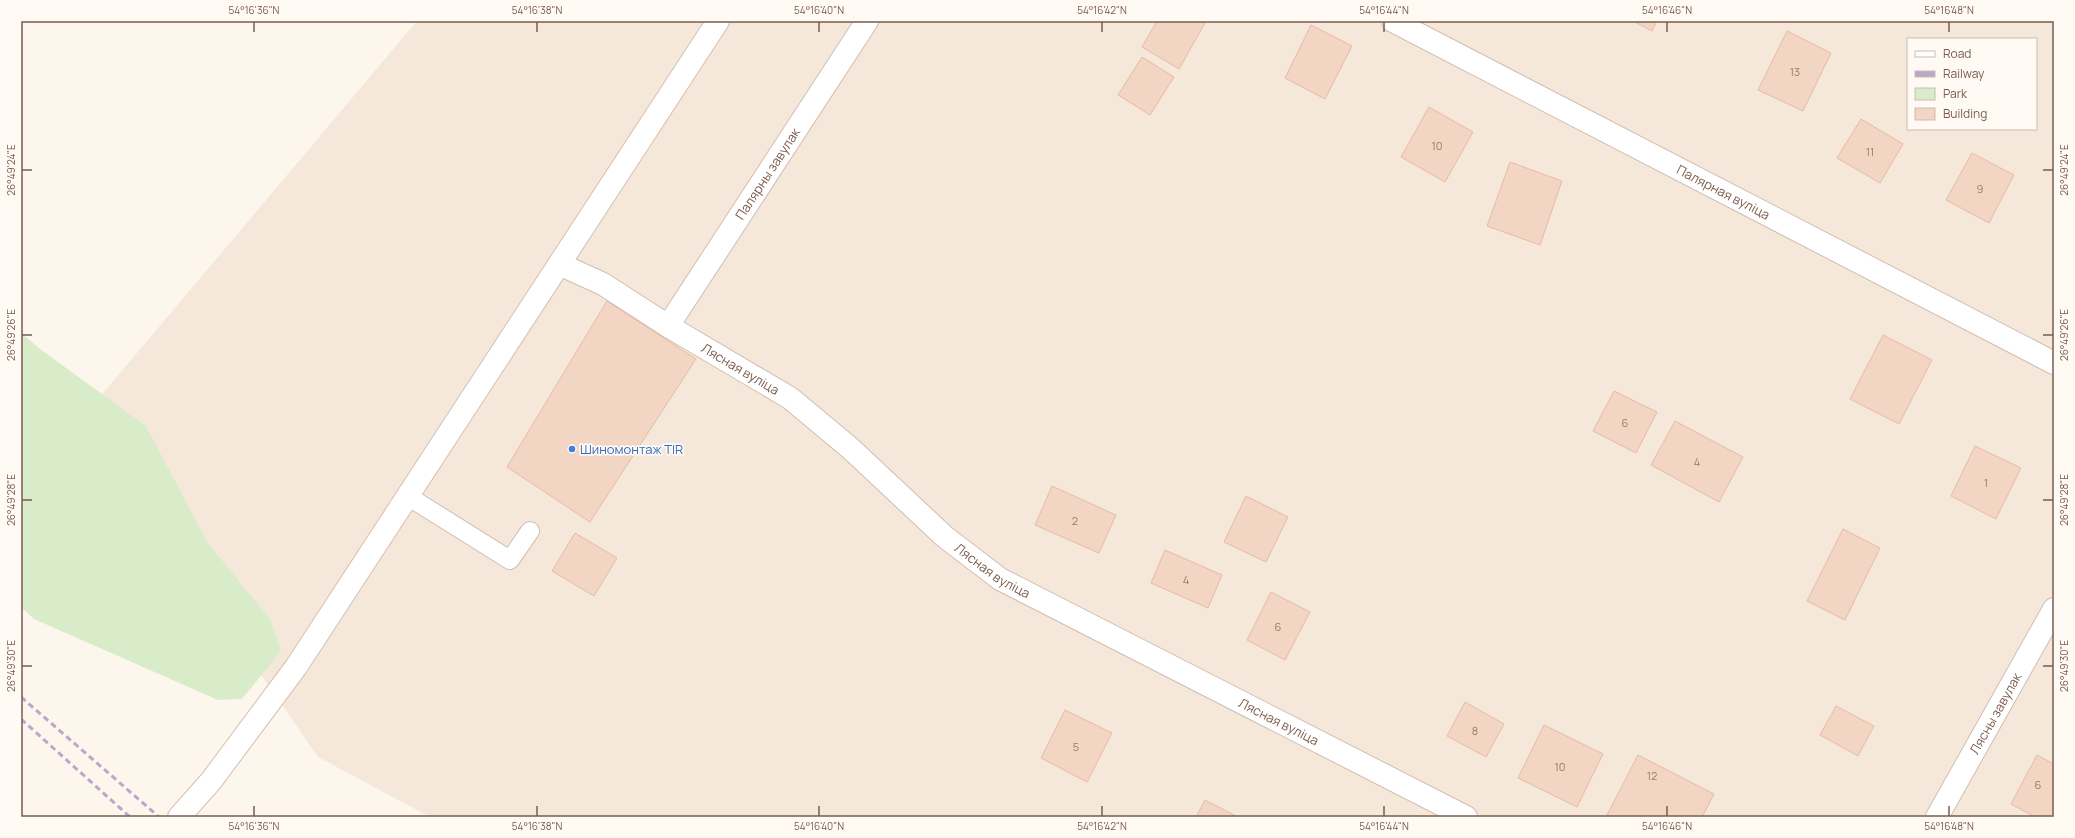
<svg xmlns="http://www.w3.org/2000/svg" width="2075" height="838" font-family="Manrope,sans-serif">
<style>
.residential{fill:#f5e8da;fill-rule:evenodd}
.green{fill:#d8ecc9}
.building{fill:#f3d5c3;stroke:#e6bba3}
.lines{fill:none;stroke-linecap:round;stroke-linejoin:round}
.lane-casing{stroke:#d1beb0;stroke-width:20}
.street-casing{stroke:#d1beb0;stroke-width:24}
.secondary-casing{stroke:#d6c0b0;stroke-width:24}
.lane{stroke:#fff;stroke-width:18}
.street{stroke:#fff;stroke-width:22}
.secondary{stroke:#fff;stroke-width:22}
.rail{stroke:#b9a8c9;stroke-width:3;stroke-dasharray:6 4;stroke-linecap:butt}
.ticks{fill:none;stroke:#7a5c4d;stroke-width:1.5}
.shop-dot{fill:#3f7fe0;stroke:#fffaf3;stroke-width:1.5}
.labels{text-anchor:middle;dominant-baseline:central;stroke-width:3.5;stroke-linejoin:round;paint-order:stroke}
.number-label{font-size:11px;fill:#987a6a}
.street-label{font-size:13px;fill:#7a5c4d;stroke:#fffaf3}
.shop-label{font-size:13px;fill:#366cbe;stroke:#fffaf3;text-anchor:start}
.neatline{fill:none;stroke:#7a5c4d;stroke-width:1.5}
.ticks-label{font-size:10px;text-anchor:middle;fill:#7a5c4d}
</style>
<rect width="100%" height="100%" fill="#fdf6ec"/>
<!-- residential -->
<path class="residential" d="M417 21H2054V817H430L318 757 83 417ZM1908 39H2036V129H1908Z"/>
<!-- green -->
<path class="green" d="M21 333 40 349 146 426 207 542 270 619 281 651 242 699 218 700 34 619 21 607Z"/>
<!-- building -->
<g class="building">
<path d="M1157 21H1206L1179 69 1142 47Z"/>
<path d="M1633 21H1657L1652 31Z"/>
<path d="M1311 25 1352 46 1325 99 1285 78Z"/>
<path d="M1787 31 1831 53 1803 111 1758 90Z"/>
<path d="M1142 57 1174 77 1150 115 1118 95Z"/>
<path d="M1429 107 1473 132 1445 182 1401 157Z"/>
<path d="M1861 119 1903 144 1880 183 1837 158Z"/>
<path d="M1972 153 2014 175 1989 223 1946 200Z"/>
<path d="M1510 162 1562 181 1540 245 1487 226Z"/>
<path d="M607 301 696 359 590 522 507 467Z"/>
<path d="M1883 335 1932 360 1899 424 1850 399Z"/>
<path d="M1614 391 1657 412 1636 453 1593 431Z"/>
<path d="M1675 421 1743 457 1719 502 1651 465Z"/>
<path d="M1975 446 2021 468 1996 519 1951 496Z"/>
<path d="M1052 486 1116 515 1099 553 1035 525Z"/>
<path d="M1246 496 1288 517 1266 562 1224 542Z"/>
<path d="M1843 529 1880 548 1845 620 1807 601Z"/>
<path d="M575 533 617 558 594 596 552 571Z"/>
<path d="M1165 550 1222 575 1208 608 1151 583Z"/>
<path d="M1271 592 1310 612 1285 660 1247 640Z"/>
<path d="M1465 702 1504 724 1486 757 1447 736Z"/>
<path d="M1836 706 1874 726 1858 756 1820 735Z"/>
<path d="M1065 710 1112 733 1087 782 1041 758Z"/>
<path d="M1544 725 1603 754 1577 807 1518 778Z"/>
<path d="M1638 755 1714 794 1702 817H1612L1607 815Z"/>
<path d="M2037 755 2054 764V817H2035L2011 804Z"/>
<path d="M1205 800 1238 817H1196Z"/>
</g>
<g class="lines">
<!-- lane casing -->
<g class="lane-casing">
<path id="lane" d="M409 497 510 560 530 531"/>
</g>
<!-- street casing -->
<g class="street-casing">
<g id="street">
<path id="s1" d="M1393 21 2054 363"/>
<path id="s2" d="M559 264 603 284 668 326 790 398 850 448 945 537 1000 579 1466 817"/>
<path id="s3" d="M668 326 867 21"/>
<path id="s4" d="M1937 817 2054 609"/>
</g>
</g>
<!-- secondary casing -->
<g class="secondary-casing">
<path id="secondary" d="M179 817 211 781 296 667 718 21"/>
</g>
<!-- lane -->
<use href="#lane" class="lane"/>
<!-- street -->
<use href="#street" class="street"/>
<!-- secondary -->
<use href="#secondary" class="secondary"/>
<!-- rail -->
<g class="rail">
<path d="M21 697 159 817"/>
<path d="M21 719 130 817"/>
</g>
</g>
<!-- ticks -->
<path class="ticks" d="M254 22V32M537 22V32M819 22V32M1102 22V32M1384 22V32M1667 22V32M1949 22V32M22 170H32M2043 170H2053M22 335H32M2043 335H2053M22 500H32M2043 500H2053M22 666H32M2043 666H2053M254 806V816M537 806V816M819 806V816M1102 806V816M1384 806V816M1667 806V816M1949 806V816"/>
<!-- markers -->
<circle class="shop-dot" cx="572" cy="449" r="4"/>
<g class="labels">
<!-- number labels -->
<g class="number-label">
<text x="1795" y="71">13</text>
<text x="1437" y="145">10</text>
<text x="1870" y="151">11</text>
<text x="1980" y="188">9</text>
<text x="1625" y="422">6</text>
<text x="1697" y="461">4</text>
<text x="1986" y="482">1</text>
<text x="1075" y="520">2</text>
<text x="1186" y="579">4</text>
<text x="1278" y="626">6</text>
<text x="1475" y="730">8</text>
<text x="1076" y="746">5</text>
<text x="1560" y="766">10</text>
<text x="1652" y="775">12</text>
<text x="2038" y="784">6</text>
</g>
<!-- street labels -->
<g class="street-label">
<text stroke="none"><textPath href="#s3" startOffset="182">Палярны завулак</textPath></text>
<text stroke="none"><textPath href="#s1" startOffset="372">Палярная вуліца</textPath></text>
<text stroke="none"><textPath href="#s2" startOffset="210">Лясная вуліца</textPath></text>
<text stroke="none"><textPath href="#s2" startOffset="534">Лясная вуліца</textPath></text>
<text stroke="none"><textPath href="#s4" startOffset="119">Лясны завулак</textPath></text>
<text stroke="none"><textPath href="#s2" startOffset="858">Лясная вуліца</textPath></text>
</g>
<!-- shop labels -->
<g class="shop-label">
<text x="580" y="449">Шиномонтаж TIR</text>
</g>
</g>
<!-- border -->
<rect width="2075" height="838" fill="none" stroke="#fffaf3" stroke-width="44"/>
<!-- legend -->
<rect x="1907" y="38" width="130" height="92" fill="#fffaf3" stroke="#cabbb1"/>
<rect x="1915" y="51" width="20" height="6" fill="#ffffff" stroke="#cabbb1"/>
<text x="1943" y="58" font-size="12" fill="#7a5c4d">Road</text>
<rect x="1915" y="71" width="20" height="6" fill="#b9a8c9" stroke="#cabbb1"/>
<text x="1943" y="78" font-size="12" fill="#7a5c4d">Railway</text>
<rect x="1915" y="88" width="20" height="12" fill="#d8ecc9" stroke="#cabbb1"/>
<text x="1943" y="98" font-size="12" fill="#7a5c4d">Park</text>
<rect x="1915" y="108" width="20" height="12" fill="#f3d5c3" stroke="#cabbb1"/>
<text x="1943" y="118" font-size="12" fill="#7a5c4d">Building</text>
<rect x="22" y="22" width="2031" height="794" class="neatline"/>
<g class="ticks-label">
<text x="254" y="14">54°16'36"N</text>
<text x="537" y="14">54°16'38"N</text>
<text x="819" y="14">54°16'40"N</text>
<text x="1102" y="14">54°16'42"N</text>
<text x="1384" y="14">54°16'44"N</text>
<text x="1667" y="14">54°16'46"N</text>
<text x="1949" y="14">54°16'48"N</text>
<text transform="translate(2064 170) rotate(-90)" y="4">26°49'24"E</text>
<text transform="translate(11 170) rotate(-90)" y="4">26°49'24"E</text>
<text transform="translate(2064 335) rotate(-90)" y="4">26°49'26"E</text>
<text transform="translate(11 335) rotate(-90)" y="4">26°49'26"E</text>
<text transform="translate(2064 500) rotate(-90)" y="4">26°49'28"E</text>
<text transform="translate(11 500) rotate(-90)" y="4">26°49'28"E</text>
<text transform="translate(2064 666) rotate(-90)" y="4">26°49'30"E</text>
<text transform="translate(11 666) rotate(-90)" y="4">26°49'30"E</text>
<text x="254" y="830">54°16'36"N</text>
<text x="537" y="830">54°16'38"N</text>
<text x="819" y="830">54°16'40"N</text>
<text x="1102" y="830">54°16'42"N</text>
<text x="1384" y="830">54°16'44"N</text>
<text x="1667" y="830">54°16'46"N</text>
<text x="1949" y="830">54°16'48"N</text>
</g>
</svg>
